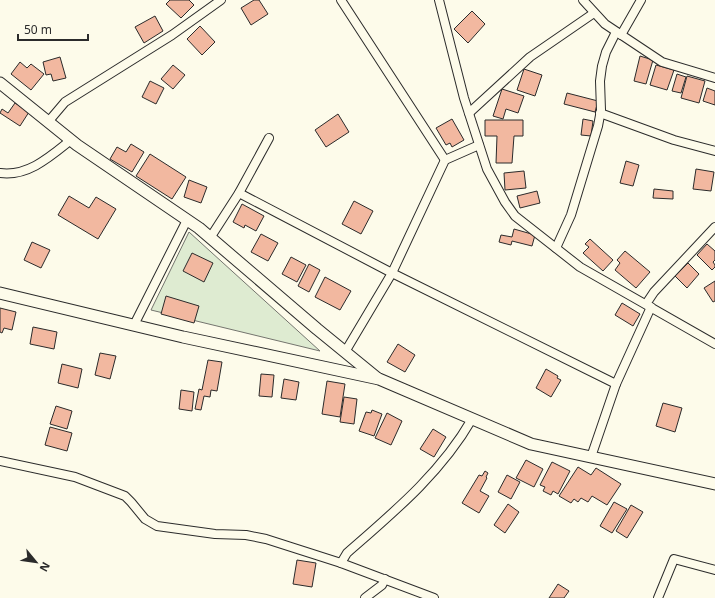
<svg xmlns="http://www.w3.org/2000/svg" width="715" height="598" font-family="'Noto Sans',sans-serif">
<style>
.green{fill:#deebd1;stroke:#74746e}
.building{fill:#f2b8a0;stroke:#2b2b2b}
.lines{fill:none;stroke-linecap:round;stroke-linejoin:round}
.minor-casing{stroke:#2b2b2b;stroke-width:10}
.tertiary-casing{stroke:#2b2b2b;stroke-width:13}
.minor{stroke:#fdfbea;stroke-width:8}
.tertiary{stroke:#fdfbea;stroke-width:11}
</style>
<rect width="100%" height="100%" fill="#fdfbea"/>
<!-- green -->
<path class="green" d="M189 232 320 351 151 310Z"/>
<!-- building -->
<g class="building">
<path d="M170 0H189L194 5 181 18 166 4Z"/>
<path d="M254 0H259L268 14 251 25 241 8Z"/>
<path d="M472 11 485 24 468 43 454 29Z"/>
<path d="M155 16 163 31 144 43 135 27Z"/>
<path d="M200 26 215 42 202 55 187 39Z"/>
<path d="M640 56 653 60 646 84 634 81Z"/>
<path d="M60 57 66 78 53 81 51 74 46 75 43 62Z"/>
<path d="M20 62 27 68 31 64 44 74 31 90 11 74Z"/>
<path d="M173 65 185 75 173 89 161 79Z"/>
<path d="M656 65 674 70 667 90 650 85Z"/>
<path d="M524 69 542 75 535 96 517 90Z"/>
<path d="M677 74 686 77 681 93 672 91Z"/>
<path d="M687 76 705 81 699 103 681 98Z"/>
<path d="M150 81 164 88 156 104 142 97Z"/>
<path d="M707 88 715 91V105L703 101Z"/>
<path d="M502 89 524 96 518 113 506 109 503 119 493 116Z"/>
<path d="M567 93 598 101 595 112 564 104Z"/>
<path d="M15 103 29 112 20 126 0 113 2 109 8 113Z"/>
<path d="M338 114 349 132 326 147 315 130Z"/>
<path d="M452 119 464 140 452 147 450 143 446 145 436 128Z"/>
<path d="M583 119 593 121 591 136 581 135Z"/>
<path d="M485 120H523V136H514L512 163H496L497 136H485Z"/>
<path d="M131 144 144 152 132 172 110 159 117 147 126 152Z"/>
<path d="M150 154 186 177 172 199 136 176Z"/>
<path d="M626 161 639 165 633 186 620 183Z"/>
<path d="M696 169 714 172 711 191 693 189Z"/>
<path d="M524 171 526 188 505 190 504 173Z"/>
<path d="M189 180 207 187 201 203 184 197Z"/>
<path d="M654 189 673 191V199L653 198Z"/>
<path d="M537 191 540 203 520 208 517 196Z"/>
<path d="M69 196 89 208 96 197 116 209 98 239 58 215Z"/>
<path d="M354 201 373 211 361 234 342 224Z"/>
<path d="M242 204 264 216 256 231 245 225 244 228 233 222Z"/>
<path d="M514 229 535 235 532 246 512 241 511 245 499 242 501 235 512 237Z"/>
<path d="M261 234 278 243 268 261 251 252Z"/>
<path d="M590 239 613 260 603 271 583 253 589 247 585 244Z"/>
<path d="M32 242 50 250 41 268 24 260Z"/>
<path d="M707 244 715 251V260L713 262 715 265V267L712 270 697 255Z"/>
<path d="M625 251 650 272 636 288 615 270 620 263 617 260Z"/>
<path d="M192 253 213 263 204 282 183 271Z"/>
<path d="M291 257 306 265 297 282 282 274Z"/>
<path d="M688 263 699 274 687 288 675 276Z"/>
<path d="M309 264 320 270 309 292 298 286Z"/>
<path d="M325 277 351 291 340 310 315 297Z"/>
<path d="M715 281V301L713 302 704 288Z"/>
<path d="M166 296 199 306 194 323 161 314Z"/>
<path d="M622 303 640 314 633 326 615 315Z"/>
<path d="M0 308 16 312 12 330 4 328 2 333 0 332Z"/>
<path d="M33 327 57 332 54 349 30 344Z"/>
<path d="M398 344 415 355 405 372 387 362Z"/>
<path d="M100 353 116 356 110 379 95 375Z"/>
<path d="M208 360 222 362 217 391 211 390 210 397 204 396 201 410 195 409 199 389 202 390Z"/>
<path d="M62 364 82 369 78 388 58 383Z"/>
<path d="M546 369 558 376 557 378 561 380 551 397 536 388Z"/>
<path d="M261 374 274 375 272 397 259 396Z"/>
<path d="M284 379 299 382 296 400 281 398Z"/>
<path d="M327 381 345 384 340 417 322 414Z"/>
<path d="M181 390 194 392 192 411 179 409Z"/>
<path d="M344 397 357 399 354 424 340 422Z"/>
<path d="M663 403 682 408 675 432 656 426Z"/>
<path d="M56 406 72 411 67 429 50 424Z"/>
<path d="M372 410 382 414 374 436 359 431 366 412 371 413Z"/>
<path d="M387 413 402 421 391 445 375 438Z"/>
<path d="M50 427 72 433 67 451 45 445Z"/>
<path d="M433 429 446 437 434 457 420 449Z"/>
<path d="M526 460 543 469 534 487 516 478Z"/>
<path d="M552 462 570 471 558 494 553 491 551 495 543 491 545 487 540 485Z"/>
<path d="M578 467 591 475 596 468 621 484 607 505 592 496 588 502 581 498 578 502 574 499 571 503 559 496Z"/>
<path d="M485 471 488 473 486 477 487 478 480 491 489 496 479 513 462 503 479 475 482 476Z"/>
<path d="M507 475 520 482 511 499 498 492Z"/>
<path d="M614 502 627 509 612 533 600 526Z"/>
<path d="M508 504 519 512 505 533 494 525Z"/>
<path d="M631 505 643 512 627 538 616 531Z"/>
<path d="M297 560 316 563 312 587 293 584Z"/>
<path d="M558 584 569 591 564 598H549Z"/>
</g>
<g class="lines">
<!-- minor casing -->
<g class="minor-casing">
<g id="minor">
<path d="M341 0 445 160"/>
<path d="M439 0 464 98 487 169 505 202 515 216 580 267 715 344"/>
<path d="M583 0 605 24 662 62 715 78"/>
<path d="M621 35 641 0"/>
<path d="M469 113 530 57 594 13"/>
<path d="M600 113 674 140 715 151"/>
<path d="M48 122 65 102 172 35 221 0"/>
<path d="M0 173C28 177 51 156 71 140"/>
<path d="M239 193 392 273 616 384"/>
<path d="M210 238 239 193 269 138"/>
<path d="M556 248 571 215 598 126 601 110 600 81 602 66 606 52 616 32"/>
<path d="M646 304 654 292 715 227"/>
<path d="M134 325 187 220"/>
<path d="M345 352 392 273 445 160 479 145"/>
<path d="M591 457 616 384 651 307"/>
<path d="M0 461 75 477 125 496 131 502 145 519 157 526 215 534 246 535 266 539 341 563 434 598"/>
<path d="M341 563 347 553C394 512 441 473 472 419"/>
<path d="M365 598 382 585 385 579"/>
<path d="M658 598 674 559 715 570"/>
</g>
</g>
<!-- tertiary casing -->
<g class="tertiary-casing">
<g id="tertiary">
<path d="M0 83 77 145 199 228 317 329 377 378"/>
<path d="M0 293 183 337 379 379 531 444 715 484"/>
</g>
</g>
<!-- minor -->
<use href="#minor" class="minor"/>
<!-- tertiary -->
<use href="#tertiary" class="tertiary"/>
</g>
<!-- north arrow -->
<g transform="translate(36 562) rotate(119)" stroke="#fdfbea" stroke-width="3" paint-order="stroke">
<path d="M0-3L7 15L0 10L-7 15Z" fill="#2b2b2b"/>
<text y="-6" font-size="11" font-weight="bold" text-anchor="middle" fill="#2b2b2b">N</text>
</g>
<!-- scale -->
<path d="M18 34v6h70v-6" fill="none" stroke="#2b2b2b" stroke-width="2"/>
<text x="24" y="34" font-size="12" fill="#2b2b2b" stroke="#fdfbea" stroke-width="3" paint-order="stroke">50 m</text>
</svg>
